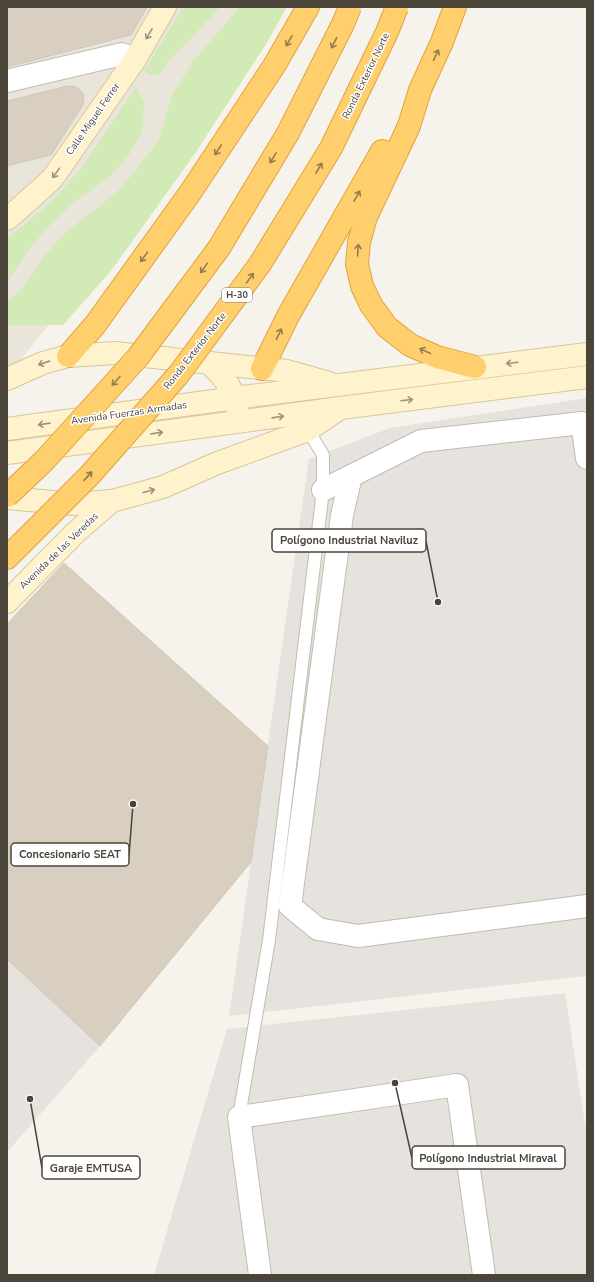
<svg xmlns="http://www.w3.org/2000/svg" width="594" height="1282" font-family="'Nunito Sans',sans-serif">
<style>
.residential{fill:#eae5da}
.industrial{fill:#e6e2dd}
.green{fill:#d2eab5}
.building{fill:#d8cfc1;stroke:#d3c7b4}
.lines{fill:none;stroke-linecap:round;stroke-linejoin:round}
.lane-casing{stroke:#c2bbae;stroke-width:14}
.street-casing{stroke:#c2bbae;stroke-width:24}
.secondary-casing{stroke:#d6c79b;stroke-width:24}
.highway-casing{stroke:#e0a43c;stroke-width:24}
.lane{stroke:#fff;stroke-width:12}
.street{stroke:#fff;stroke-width:22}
.secondary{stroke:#fff3cd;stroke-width:22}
.highway{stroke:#ffcf6e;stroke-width:22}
.highway-bridge-casing{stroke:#e0a43c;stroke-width:24;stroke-linecap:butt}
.highway-bridge{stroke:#ffcf6e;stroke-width:22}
.oneway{stroke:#9c937c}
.oneway2{stroke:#937c4e}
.labels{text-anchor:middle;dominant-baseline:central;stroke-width:3;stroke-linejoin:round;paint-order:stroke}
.shield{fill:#fff;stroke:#817c74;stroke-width:1}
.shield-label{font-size:9px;font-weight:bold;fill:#4b4439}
.street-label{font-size:10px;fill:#4b4439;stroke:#fff}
.leader{fill:none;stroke:#4b4439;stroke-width:1.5}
.callout-dot{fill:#4b4439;stroke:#fff;stroke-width:1.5}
.callout{fill:#fff;stroke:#4b4439;stroke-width:1.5}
.callout-label{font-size:11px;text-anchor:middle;font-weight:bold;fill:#4b4439}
</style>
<rect width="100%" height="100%" fill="#f6f3ec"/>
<!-- residential -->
<path class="residential" d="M7 7H277L231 96 7 377Z"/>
<!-- industrial -->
<g class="industrial">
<path d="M587 398V976L229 1016 309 459 390 428Z"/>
<path d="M7 959 100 1046 7 1152Z"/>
<path d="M565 993 587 1137V1275H154L227 1029Z"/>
</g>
<!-- green -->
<g class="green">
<path d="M183 7H220L213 15 167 63C162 74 156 79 144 71Z"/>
<path d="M240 7H287L266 44 196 152 111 271 63 325H7V303L24 287 42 259 65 233 116 193 137 169 159 139 172 95 194 60Z"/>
<path d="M136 87 144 103 142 132 128 156 110 177 75 201 48 227 29 249 7 282V239L50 203 81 169Z"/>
</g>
<!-- building -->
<g class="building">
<path d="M7 7H147L131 35 7 67Z"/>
<path d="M67 86 76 87 83 93 84 103 51 155 7 166V101Z"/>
<path d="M64 563 268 746 251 862 100 1046 7 959V624Z"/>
</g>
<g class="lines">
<!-- lane casing -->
<g class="lane-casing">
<path id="lane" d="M239 1117 269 940 323 490V455L308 430"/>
</g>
<!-- street casing -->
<g class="street-casing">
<g id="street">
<path d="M7 81 122 54 134 61"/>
<path d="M351 476 342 515 290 906 318 929 358 936 587 906"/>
<path d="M323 490 421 441 582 423 587 458"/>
<path d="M260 1275 239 1117 457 1085 484 1275"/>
</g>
</g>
<!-- secondary casing -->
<g class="secondary-casing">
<g id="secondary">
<path d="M7 219 12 215 52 179 134 61 165 7"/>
<path d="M208 362C225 378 234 389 238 413"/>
<path d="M7 379 43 363 68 356 115 353 287 371 329 383"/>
<path d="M7 429 250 396 587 354"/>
<path d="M7 453 340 408 587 377"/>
<path d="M7 498 75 504 112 501 163 487 215 464 308 430 336 411"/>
<path d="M7 602 76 532 112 501"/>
</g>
</g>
<!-- highway casing -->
<g class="highway-casing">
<g id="highway">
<path d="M455 7 442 42 420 90 409 126 366 217 359 242 357 264 362 286 371 305 387 327 410 345 437 357 475 367"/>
<path d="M68 356 95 325 190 193 274 66 308 7"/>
<path d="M262 369 288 316 382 151"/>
<path d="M7 558 21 544"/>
</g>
</g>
<!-- lane -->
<use href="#lane" class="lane"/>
<!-- street -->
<use href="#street" class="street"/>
<!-- secondary -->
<use href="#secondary" class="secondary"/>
<!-- highway -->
<use href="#highway" class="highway"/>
<!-- highway-bridge casing -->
<g class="highway-bridge-casing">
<g id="highway-bridge">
<path d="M7 496 44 461 138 357 219 248 288 133 343 24 350 7"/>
<path d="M21 544 89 476 179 374 260 264 331 148 387 32 397 7"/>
</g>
</g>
<!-- highway-bridge -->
<use href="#highway-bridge" class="highway-bridge"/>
</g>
<!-- one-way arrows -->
<defs><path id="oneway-shaft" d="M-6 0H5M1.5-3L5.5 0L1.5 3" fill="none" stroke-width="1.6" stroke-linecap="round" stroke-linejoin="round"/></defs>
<g class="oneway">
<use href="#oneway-shaft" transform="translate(149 34) rotate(120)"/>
<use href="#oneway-shaft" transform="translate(56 173) rotate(125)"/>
<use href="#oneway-shaft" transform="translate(44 363) rotate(161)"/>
<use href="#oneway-shaft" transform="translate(512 363) rotate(173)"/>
<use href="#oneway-shaft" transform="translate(407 400) rotate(-7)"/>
<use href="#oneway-shaft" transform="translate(278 417) rotate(-8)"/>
<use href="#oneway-shaft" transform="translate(44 424) rotate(172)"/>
<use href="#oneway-shaft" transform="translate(157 433) rotate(-8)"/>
<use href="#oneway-shaft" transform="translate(149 491) rotate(-15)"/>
</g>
<g class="oneway2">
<use href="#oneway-shaft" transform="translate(289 41) rotate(120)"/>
<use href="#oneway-shaft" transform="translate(334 43) rotate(117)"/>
<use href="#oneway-shaft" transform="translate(436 55) rotate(-65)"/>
<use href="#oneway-shaft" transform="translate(218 150) rotate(124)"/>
<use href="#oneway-shaft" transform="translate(273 158) rotate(121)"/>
<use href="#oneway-shaft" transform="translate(319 168) rotate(-59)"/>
<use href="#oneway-shaft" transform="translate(357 196) rotate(-60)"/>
<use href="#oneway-shaft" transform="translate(358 250) rotate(-86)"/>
<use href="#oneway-shaft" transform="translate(144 257) rotate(126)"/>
<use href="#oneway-shaft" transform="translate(204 268) rotate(126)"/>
<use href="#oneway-shaft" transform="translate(250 278) rotate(-54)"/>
<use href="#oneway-shaft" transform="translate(279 334) rotate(-64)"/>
<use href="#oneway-shaft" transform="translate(425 351) rotate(-155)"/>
<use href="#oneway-shaft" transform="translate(116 381) rotate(132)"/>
<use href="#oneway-shaft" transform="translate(88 476) rotate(-47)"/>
</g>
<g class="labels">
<!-- shield labels -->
<rect class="shield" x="222" y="288" width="30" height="14" rx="3"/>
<g class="shield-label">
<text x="237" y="295">H-30</text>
</g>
<!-- street labels -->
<g class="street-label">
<text transform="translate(366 76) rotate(-64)">Ronda Exterior Norte</text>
<text transform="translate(93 119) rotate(-55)">Calle Miguel Ferrer</text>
<text transform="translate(195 351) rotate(-52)">Ronda Exterior Norte</text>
<text transform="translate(129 413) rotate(-8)">Avenida Fuerzas Armadas</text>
<text transform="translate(59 551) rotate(-44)">Avenida de las Veredas</text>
</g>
</g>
<!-- callouts -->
<path class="leader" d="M438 602L426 541M133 804L129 855M395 1083L412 1158M30 1099L42 1168"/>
<g class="callout-dot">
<circle cx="438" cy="602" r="4"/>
<circle cx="133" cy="804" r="4"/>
<circle cx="395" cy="1083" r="4"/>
<circle cx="30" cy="1099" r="4"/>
</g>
<g class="callout">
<rect x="272" y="529" width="154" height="23" rx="4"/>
<rect x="11" y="843" width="118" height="23" rx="4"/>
<rect x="412" y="1146" width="153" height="23" rx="4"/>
<rect x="42" y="1156" width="98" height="23" rx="4"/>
</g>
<g class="callout-label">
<text x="349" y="544">Polígono Industrial Naviluz</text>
<text x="70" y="858">Concesionario SEAT</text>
<text x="488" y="1162">Polígono Industrial Miraval</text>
<text x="91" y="1172">Garaje EMTUSA</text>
</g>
<!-- border -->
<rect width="594" height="1282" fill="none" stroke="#4b4439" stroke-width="16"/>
</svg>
